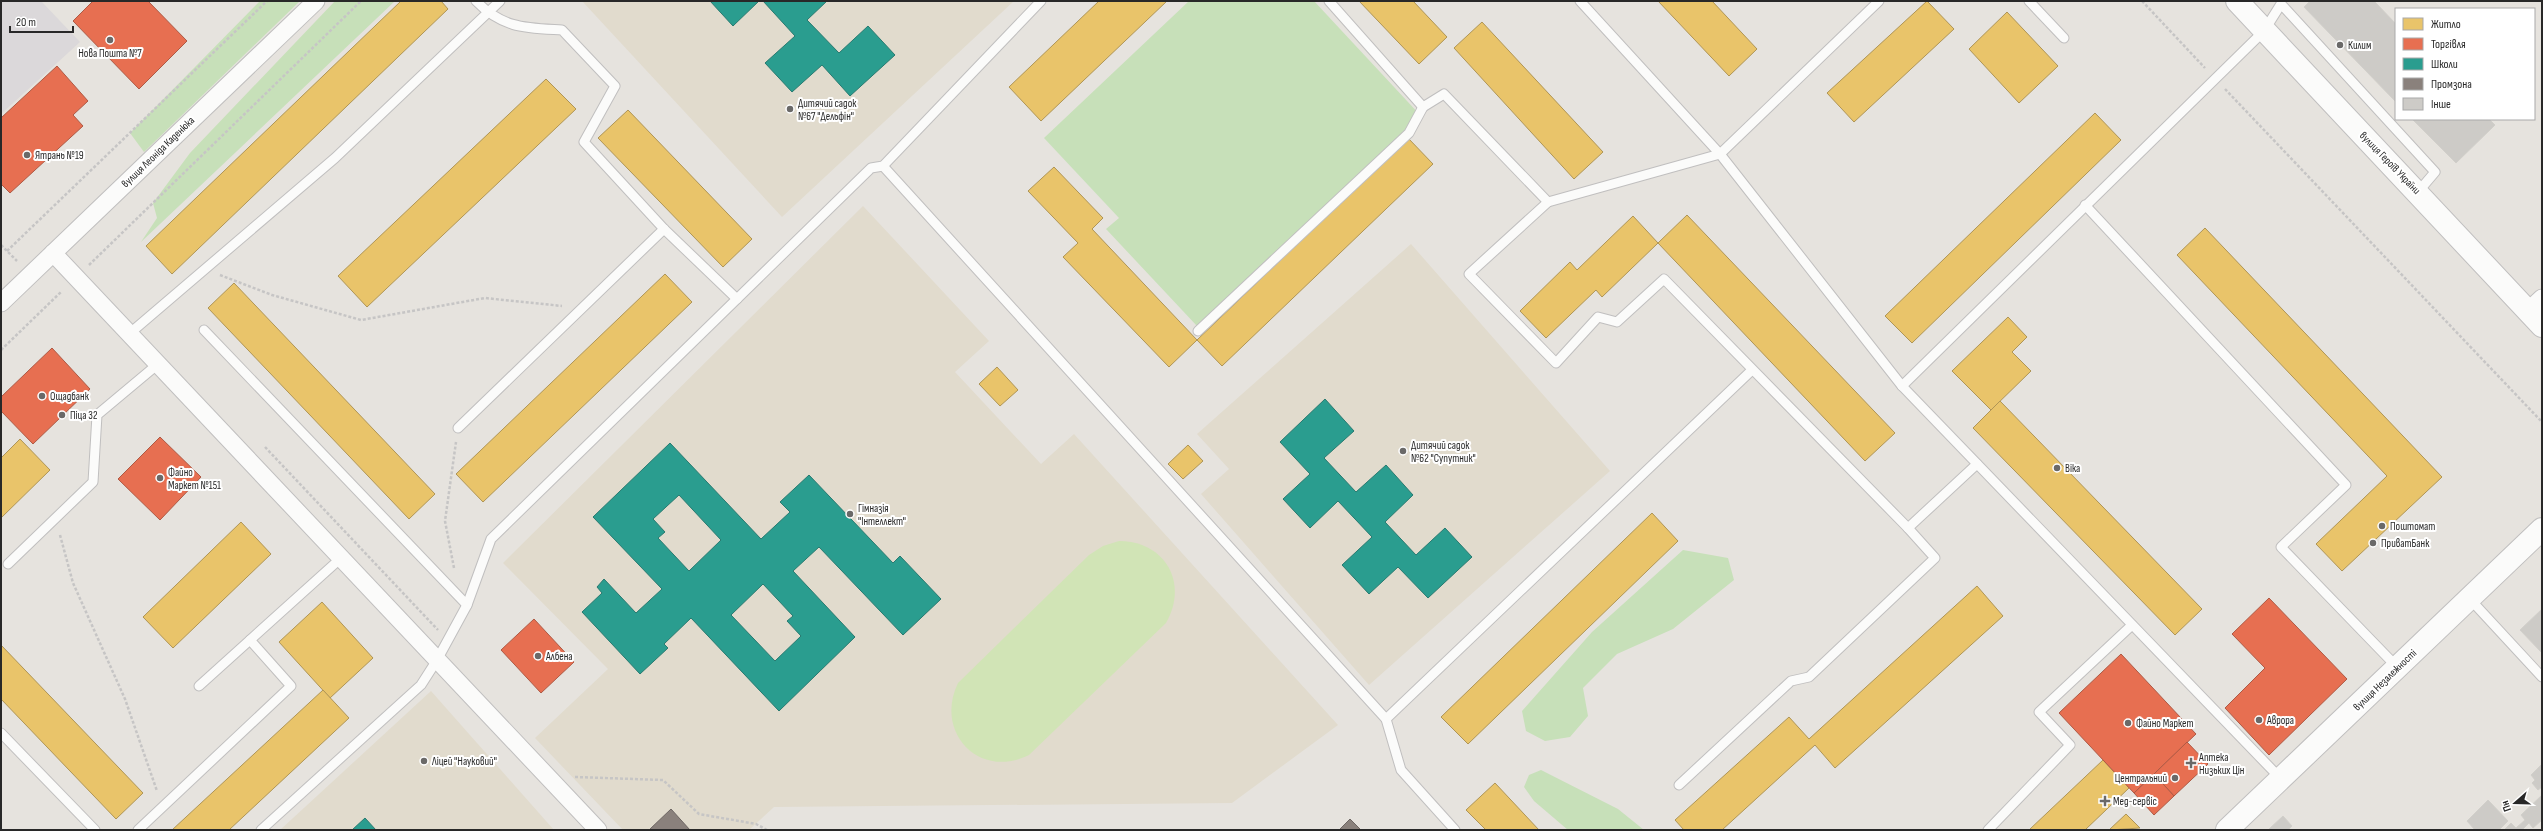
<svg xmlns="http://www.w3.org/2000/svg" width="2543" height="831" font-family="'Sofia Sans Condensed',sans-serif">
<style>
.industrial{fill:#dbd8da}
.education{fill:#e1dbcd}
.green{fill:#c7e0b9}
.pitch{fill:#d1e4b6}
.homes{fill:#e9c46a;stroke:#af9556}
.shops{fill:#e76f51;stroke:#ae5a45}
.schools{fill:#2a9d8f;stroke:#297a70;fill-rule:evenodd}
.industry{fill:#8a817c;stroke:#6d6663}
.building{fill:#cdcbc7;stroke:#d1cfca}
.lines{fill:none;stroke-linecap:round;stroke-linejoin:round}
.service-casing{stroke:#c0bfbf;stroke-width:11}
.minor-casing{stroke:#c0bfbf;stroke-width:19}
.secondary-casing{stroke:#c0bfbf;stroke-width:24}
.path{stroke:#c6c5c5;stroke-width:2.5;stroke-dasharray:3 2;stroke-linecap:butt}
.service{stroke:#fbfbfa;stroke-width:9}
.minor{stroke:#fbfbfa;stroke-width:17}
.secondary{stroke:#fbfbfa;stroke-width:22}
.poi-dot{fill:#6a6968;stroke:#fff;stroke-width:1.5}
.labels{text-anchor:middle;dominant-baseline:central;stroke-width:4;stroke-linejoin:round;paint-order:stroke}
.poi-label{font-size:11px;fill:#282828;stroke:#fff;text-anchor:start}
.street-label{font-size:11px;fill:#282828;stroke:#fff}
</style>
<rect width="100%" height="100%" fill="#e6e3de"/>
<!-- industrial -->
<path class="industrial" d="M1 1H41L80 42 1 114Z"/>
<!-- education -->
<g class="education">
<path d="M582 1H1014L782 217Z"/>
<path d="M863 206 989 341 955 372 1041 464 1074 434 1338 725 1232 803 774 807 749 830H623L535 738 608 669 503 563Z"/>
<path d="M1411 244 1610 471 1369 685 1201 494 1229 469 1197 434Z"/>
<path d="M431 691 554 830H280Z"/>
</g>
<!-- green -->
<g class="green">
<path d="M260 1H300L144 152 130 133Z"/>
<path d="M335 1H395L141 242 157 218 153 203 190 153Z"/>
<path d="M1189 1H1314L1421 116 1197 326 1106 229 1119 218 1044 138Z"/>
<path d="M1683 550 1728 558 1734 580 1673 629 1617 654 1583 688 1588 716 1570 737 1545 741 1526 731 1522 711 1592 632Z"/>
<path d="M1541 770 1618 809 1644 830H1568L1534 801 1524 787 1529 775Z"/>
</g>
<!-- pitch -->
<path class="pitch" d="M1119 541C1165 541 1189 583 1166 623L1029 755C979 780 934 732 958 683L1089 555 1103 546Z"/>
<!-- homes -->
<g class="homes">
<path d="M401 1H441L448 9 172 274 146 246Z"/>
<path d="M1099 1H1167L1041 121 1009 87Z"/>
<path d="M1359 1H1413L1447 37 1419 64Z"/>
<path d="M1658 1H1712L1757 49 1729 76Z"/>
<path d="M1927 1 1954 29 1854 122 1827 93Z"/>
<path d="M2007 12 2058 66 2019 103 1969 49Z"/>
<path d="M1482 22 1603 152 1574 179 1454 48Z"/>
<path d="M546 79 576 109 367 307 338 276Z"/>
<path d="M628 110 752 239 723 267 598 138Z"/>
<path d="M2095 113 2121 140 1912 343 1885 316Z"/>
<path d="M1408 138 1433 164 1222 366 1197 340 1169 367 1063 257 1078 243 1028 191 1054 167 1103 218 1092 229 1197 340Z"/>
<path d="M1687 215 1895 433 1865 461 1658 243Z"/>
<path d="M1633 216 1658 243 1602 297 1596 290 1546 338 1520 311 1570 262 1577 270Z"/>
<path d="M2205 228 2442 477 2342 571 2316 544 2387 476 2177 255Z"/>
<path d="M665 274 692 302 483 502 456 474Z"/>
<path d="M234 283 435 494 409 519 208 308Z"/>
<path d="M2008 317 2027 337 2012 352 2031 371 1991 410 1952 371Z"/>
<path d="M997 367 1018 390 1000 406 979 384Z"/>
<path d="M2000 401 2202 609 2175 635 1973 428Z"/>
<path d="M20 439 50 470 1 518V458Z"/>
<path d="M1188 445 1203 461 1183 479 1168 464Z"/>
<path d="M1652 513 1678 541 1468 744 1441 717Z"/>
<path d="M241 522 271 554 173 648 143 617Z"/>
<path d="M1977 586 2003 616 1835 768 1815 745 1722 830H1684L1675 820 1789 717 1809 739Z"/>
<path d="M322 602 373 658 330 698 279 642Z"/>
<path d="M1 645 143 793 116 819 1 699Z"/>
<path d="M323 690 349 718 229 830H172Z"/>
<path d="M2103 760 2129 788 2085 830H2029Z"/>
<path d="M1495 783 1539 830H1486L1466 810Z"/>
<path d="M2126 814 2140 828 2109 830Z"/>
</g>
<!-- shops -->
<g class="shops">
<path d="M93 1H148L187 41 139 89 73 21Z"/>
<path d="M57 66 88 101 73 115 83 126 10 193 1 184V118Z"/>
<path d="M52 348 90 389 33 444 1 411V397Z"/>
<path d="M160 437 201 477 160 520 118 479Z"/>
<path d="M2269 598 2347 679 2269 755 2225 708 2265 668 2232 634Z"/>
<path d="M534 619 574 662 541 693 501 650Z"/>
<path d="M2121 654 2196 734 2134 793 2059 713Z"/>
<path d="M2187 742 2208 764 2174 796 2154 774Z"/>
<path d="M2154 774 2174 796 2154 815 2134 793Z"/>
</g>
<!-- schools -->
<g class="schools">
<path d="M710 1H759L733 26Z"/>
<path d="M763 1H827L807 20 839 53 868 26 895 55 850 96 822 65 792 92 765 63 795 36Z"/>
<path d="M1325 399 1354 431 1324 458 1356 492 1386 465 1413 495 1385 522 1416 555 1445 528 1472 557 1428 598 1398 567 1369 594 1342 565 1372 537 1338 501 1310 528 1283 499 1310 474 1280 442Z"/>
<path d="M670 443 761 539 790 512 780 502 809 475 893 563 900 556 941 599 903 635 819 547 793 571 855 637 779 711 691 618 664 644 668 648 640 674 582 612 602 593 597 587 604 579 636 613 662 589 593 517ZM679 495 721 540 689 571 658 538 665 532 653 519ZM763 584 793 616 787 621 801 636 775 661 731 615Z"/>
<path d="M365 818 376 830H352Z"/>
</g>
<!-- industry -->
<g class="industry">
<path d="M671 809 690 830H649Z"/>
<path d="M1350 819 1361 830H1339Z"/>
</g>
<!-- building -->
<g class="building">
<path d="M2310 1H2374L2396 24V102L2304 7Z"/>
<path d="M2412 119H2489L2495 125 2456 163Z"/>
<path d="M2542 609V653L2520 630Z"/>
<path d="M2542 764V787L2538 790 2532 783 2535 780 2531 775Z"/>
<path d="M2542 795V820L2533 828 2529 823 2522 830H2504L2511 823 2516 828 2525 820 2521 815Z"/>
<path d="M2488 800 2508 821 2499 830H2475L2467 821Z"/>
<path d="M2283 816 2292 826 2288 830H2268Z"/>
</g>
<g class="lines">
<!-- service casing -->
<g class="service-casing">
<g id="service">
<path d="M476 1C503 29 527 28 562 30L615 86 584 142 664 229 737 299"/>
<path d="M1329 1 1423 107 1444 94 1548 202 1720 154 1879 1"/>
<path d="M1580 1 1720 154 1902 386 2281 779"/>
<path d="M2029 1 2064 38"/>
<path d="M883 166 1386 719 1401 770 1455 830"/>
<path d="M1548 202 1469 274 1556 363 1598 317 1617 322 1664 279 1908 528 1977 464"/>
<path d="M2085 205 2346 485 2281 547 2397 667"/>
<path d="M204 330 467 605"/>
<path d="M1198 331 1409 133 1423 107"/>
<path d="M129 334 335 158 500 1"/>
<path d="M1902 386 2264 31 2281 4 2435 172 2418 192"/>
<path d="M458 428 664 229"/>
<path d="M8 564 93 482 97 415 158 364"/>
<path d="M2469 598 2542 677"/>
<path d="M199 686 250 640"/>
<path d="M1386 719 1752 370"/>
<path d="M1 733 95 830"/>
<path d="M1679 785 1791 681 1809 677 1935 558 1908 528"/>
<path d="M138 830 291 686 250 640 341 558"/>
<path d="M261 830 421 685 437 660 467 605 491 539 871 168 883 166 1041 1"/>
<path d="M1988 830 2070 745 2039 712 2132 625"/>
</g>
</g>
<!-- minor casing -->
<g class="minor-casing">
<g id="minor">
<path d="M53 253 598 830"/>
<path d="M1 303 316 1"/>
<path d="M2528 311 2542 298"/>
</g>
</g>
<!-- secondary casing -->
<g class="secondary-casing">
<g id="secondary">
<path d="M2237 1 2542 326"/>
<path d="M2227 830 2542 529"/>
</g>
</g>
<!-- path -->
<g class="path">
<path d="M2142 1 2205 68"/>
<path d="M2225 89 2542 422"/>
<path d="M1 245 17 261"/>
<path d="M7 251 267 1"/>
<path d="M89 265 361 1"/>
<path d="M220 275 272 295 361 320 485 298 562 306"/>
<path d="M1 350 62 291"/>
<path d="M265 447 438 630"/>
<path d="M60 535 73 583 125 699 157 791"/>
<path d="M454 568 445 521 456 442"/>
<path d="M575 777 663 780 699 814 756 824 767 830"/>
</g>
<!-- service -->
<use href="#service" class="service"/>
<!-- minor -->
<use href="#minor" class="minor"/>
<!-- secondary -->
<use href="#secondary" class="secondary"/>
</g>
<!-- markers -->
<g class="poi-dot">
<circle cx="110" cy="40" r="4"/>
<circle cx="2340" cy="45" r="4"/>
<circle cx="790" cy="109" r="4"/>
<circle cx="27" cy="155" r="4"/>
<circle cx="42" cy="396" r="4"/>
<circle cx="62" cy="415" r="4"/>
<circle cx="1403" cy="451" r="4"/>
<circle cx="2057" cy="468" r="4"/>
<circle cx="160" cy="478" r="4"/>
<circle cx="850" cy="514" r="4"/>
<circle cx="2382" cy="526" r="4"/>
<circle cx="2373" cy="543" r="4"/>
<circle cx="538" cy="656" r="4"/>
<circle cx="2259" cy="720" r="4"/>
<circle cx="2128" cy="723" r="4"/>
<circle cx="424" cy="761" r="4"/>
<path d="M2189 757h4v4h4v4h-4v4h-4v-4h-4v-4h4z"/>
<circle cx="2175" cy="778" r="4"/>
<path d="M2103 795h4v4h4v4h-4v4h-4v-4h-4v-4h4z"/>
</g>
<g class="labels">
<!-- poi labels -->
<g class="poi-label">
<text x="2348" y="45">Килим</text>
<text x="110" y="53" text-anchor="middle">Нова Пошта №7</text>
<text x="798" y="103">Дитячий садок<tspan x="798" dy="13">№67 "Дельфін"</tspan></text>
<text x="35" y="155">Ятрань №19</text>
<text x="50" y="396">Ощадбанк</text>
<text x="70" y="415">Піца 32</text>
<text x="1411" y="445">Дитячий садок<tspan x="1411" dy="13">№62 "Супутник"</tspan></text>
<text x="2065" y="468">Віка</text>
<text x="168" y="472">Файно<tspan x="168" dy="13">Маркет №151</tspan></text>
<text x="858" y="508">Гімназія<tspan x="858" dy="13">"Інтеллект"</tspan></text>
<text x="2390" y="526">Поштомат</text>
<text x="2381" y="543">ПриватБанк</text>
<text x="546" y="656">Албена</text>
<text x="2267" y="720">Аврора</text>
<text x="2136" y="723">Файно Маркет</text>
<text x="2199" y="757">Аптека<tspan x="2199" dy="13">Низьких Цін</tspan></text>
<text x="432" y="761">Ліцей "Науковий"</text>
<text x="2167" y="778" text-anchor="end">Центральний</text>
<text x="2113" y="801">Мед-сервіс</text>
</g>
<!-- street labels -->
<g class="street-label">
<text transform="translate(158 152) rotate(-44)">вулиця Леоніда Каденюка</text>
<text transform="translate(2390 163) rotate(46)">вулиця Героїв України</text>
<text transform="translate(2385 680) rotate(-44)">вулиця Незалежності</text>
</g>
</g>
<!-- border -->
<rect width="2543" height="831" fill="none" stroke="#282828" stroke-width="4"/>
<!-- legend -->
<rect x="2395" y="8" width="140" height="112" fill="#ffffff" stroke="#a9a9a9"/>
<rect x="2403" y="18" width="20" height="12" fill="#e9c46a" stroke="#a9a9a9"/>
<text x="2431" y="28" font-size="12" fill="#282828">Житло</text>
<rect x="2403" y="38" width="20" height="12" fill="#e76f51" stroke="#a9a9a9"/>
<text x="2431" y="48" font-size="12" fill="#282828">Торгівля</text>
<rect x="2403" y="58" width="20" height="12" fill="#2a9d8f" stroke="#a9a9a9"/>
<text x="2431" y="68" font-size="12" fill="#282828">Школи</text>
<rect x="2403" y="78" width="20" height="12" fill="#8a817c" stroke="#a9a9a9"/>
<text x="2431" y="88" font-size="12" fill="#282828">Промзона</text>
<rect x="2403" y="98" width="20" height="12" fill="#cdcbc7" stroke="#a9a9a9"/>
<text x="2431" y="108" font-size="12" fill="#282828">Інше</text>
<!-- north arrow -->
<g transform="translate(2515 803) rotate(250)" stroke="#ffffff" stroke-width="3" paint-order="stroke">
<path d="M0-3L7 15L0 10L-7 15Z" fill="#282828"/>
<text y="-6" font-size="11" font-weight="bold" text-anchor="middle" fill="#282828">Пн</text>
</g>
<!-- scale -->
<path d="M10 26v6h63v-6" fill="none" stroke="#282828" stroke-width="2"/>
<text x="16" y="26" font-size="12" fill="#282828" stroke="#ffffff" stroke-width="3" paint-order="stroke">20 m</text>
</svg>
